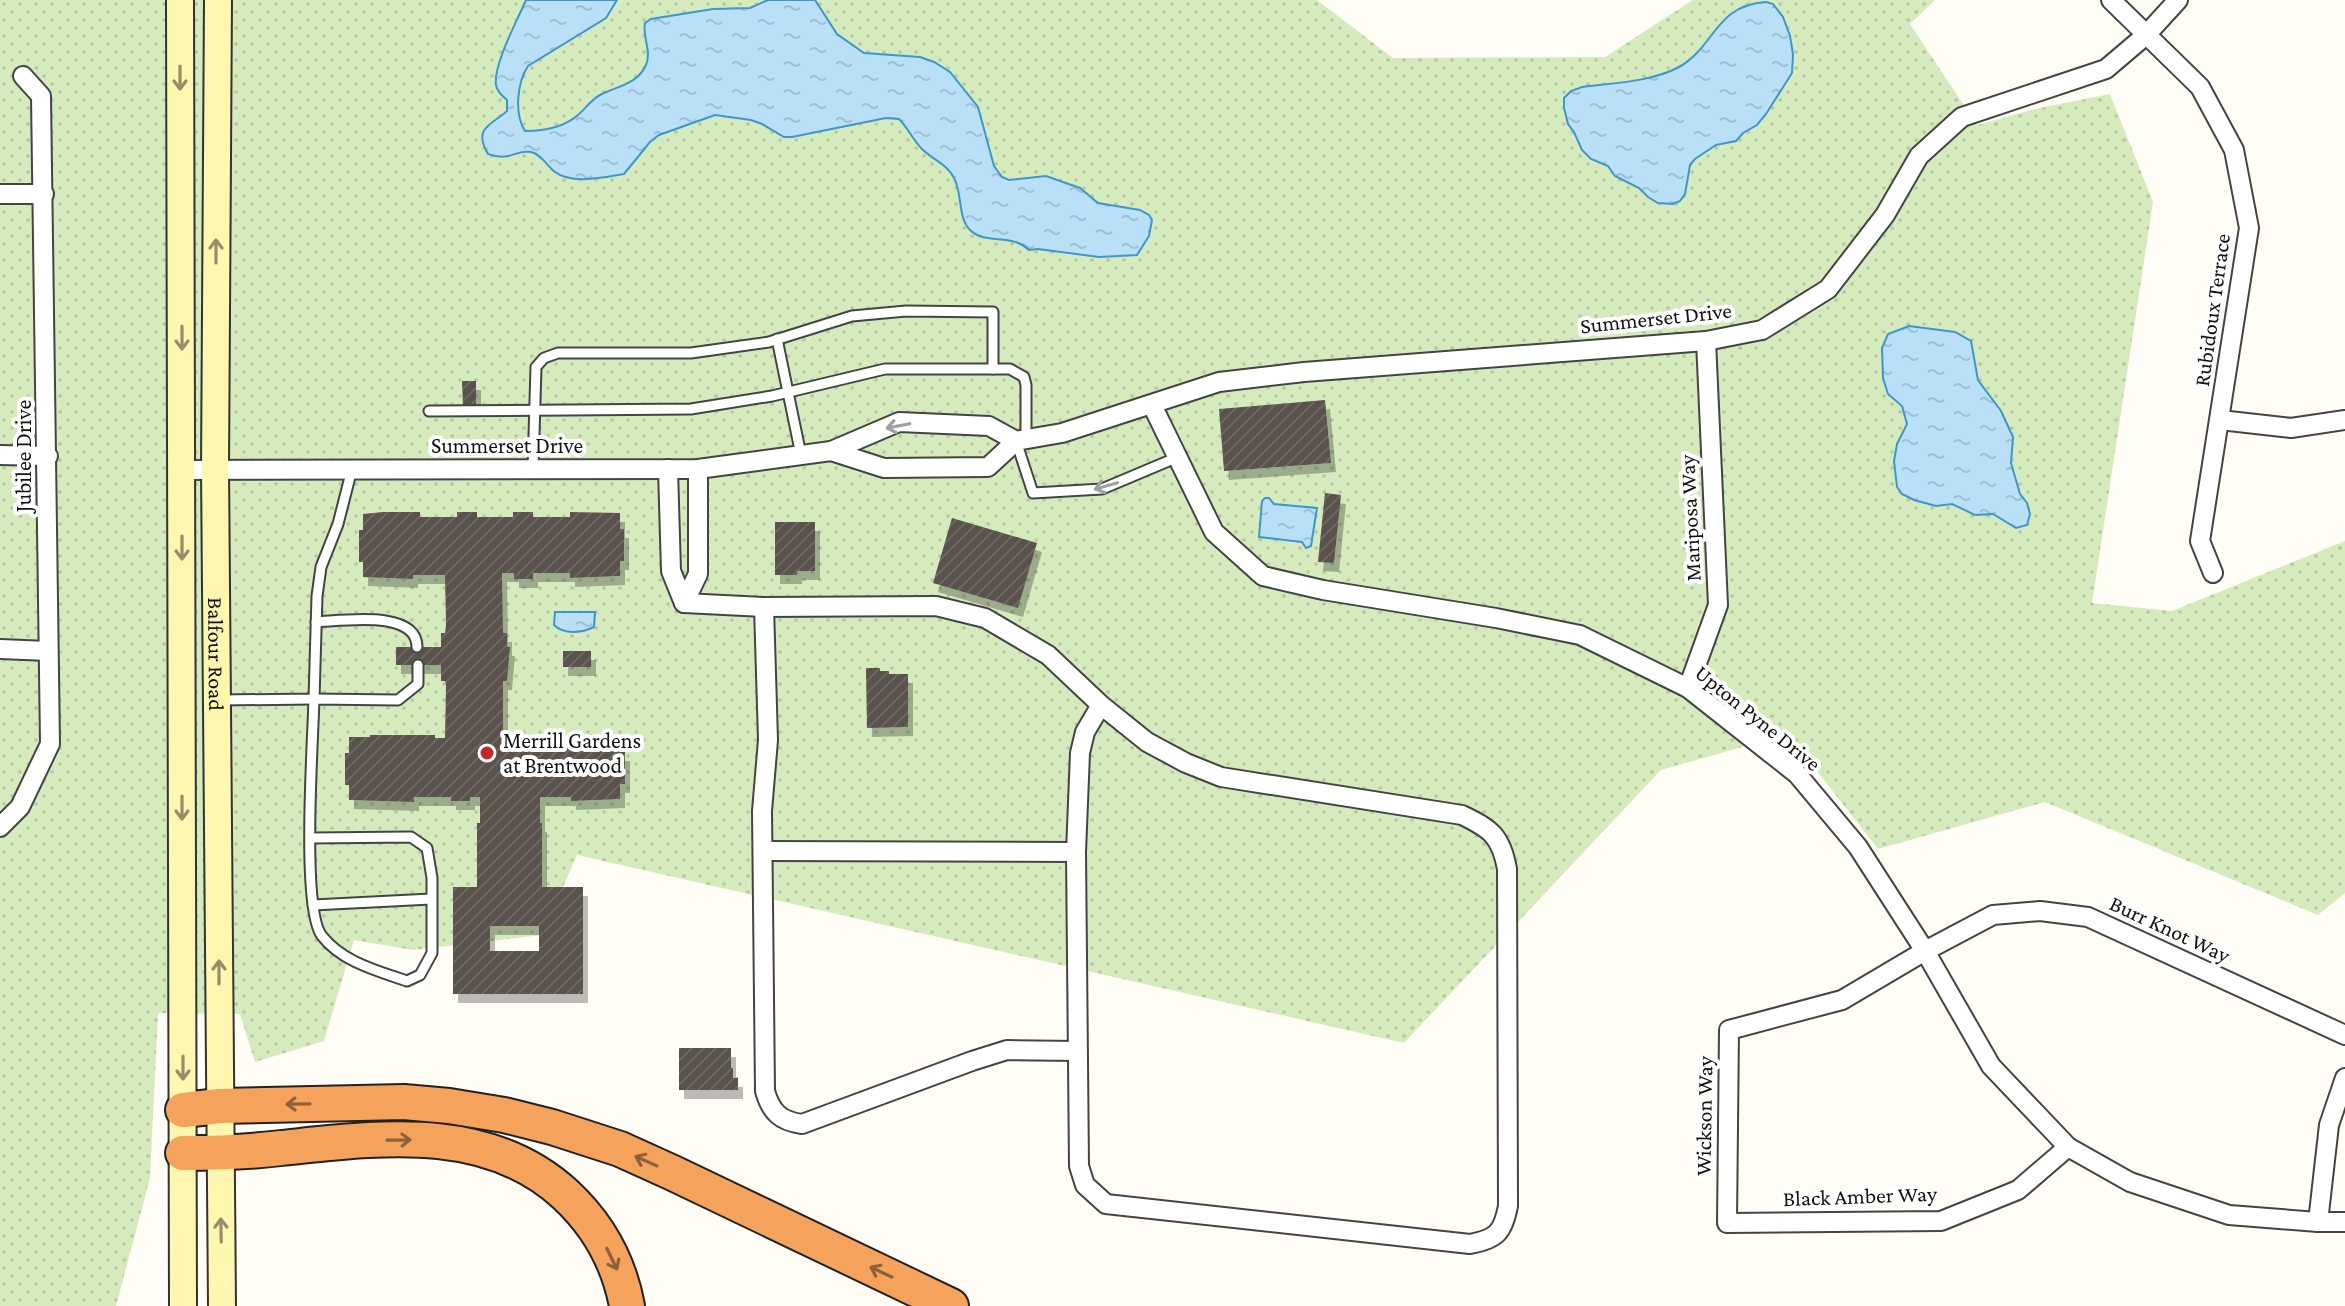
<svg xmlns="http://www.w3.org/2000/svg" width="2345" height="1306" font-family="'Crimson Pro',serif">
<style>
.grass{fill:url(#grass-dots)}
.water{fill:url(#water-ripples);stroke:#3f96cf;stroke-width:2}
.building{fill:url(#building-hatch);fill-rule:evenodd;filter:url(#shadow)}
.lines{fill:none;stroke-linecap:round;stroke-linejoin:round}
.service-casing{stroke:#444;stroke-width:13}
.minor-casing{stroke:#444;stroke-width:22}
.secondary-casing{stroke:#333;stroke-width:30}
.motorway-casing{stroke:#222;stroke-width:38}
.service{stroke:#fff;stroke-width:9}
.minor{stroke:#fff;stroke-width:18}
.secondary{stroke:#fff6b0;stroke-width:26}
.motorway{stroke:#f5a25d;stroke-width:34}
.oneway{stroke:#948f68}
.oneway2{stroke:#a0a0a0}
.oneway3{stroke:#8e613b}
.poi-dot{fill:#c4262e;stroke:#fff;stroke-width:3}
.labels{text-anchor:middle;dominant-baseline:central;stroke-width:8;stroke-linejoin:round;paint-order:stroke}
.street-label{font-size:22px;fill:#111;stroke:#fff}
.poi-label{font-size:22px;fill:#111;stroke:#fff;text-anchor:start}
</style>
<defs>
<pattern id="grass-dots" width="8" height="8" patternUnits="userSpaceOnUse" patternTransform="scale(2)"><rect width="8" height="8" fill="#d5ebbd"/><path d="M2 2h.1M6 6h.1" fill="none" stroke="#b6c8a1" stroke-width="1.8" stroke-linecap="round"/></pattern>
<pattern id="water-ripples" width="26" height="14" patternUnits="userSpaceOnUse" patternTransform="scale(2)"><rect width="26" height="14" fill="#b9e0f7"/><path d="M2 4q2-2 4 0t4 0M15 11q2-2 4 0t4 0" fill="none" stroke="#9ebfd3"/></pattern>
<pattern id="building-hatch" width="6" height="6" patternUnits="userSpaceOnUse" patternTransform="scale(2)"><rect width="6" height="6" fill="#5a524d"/><path d="M-1 1l2-2M0 6l6-6M5 7l2-2" fill="none" stroke="#6d6662"/></pattern>
<filter id="shadow"><feDropShadow dx="5" dy="9" stdDeviation="0" flood-color="#0004"/></filter>
</defs>
<rect width="100%" height="100%" fill="#fffdf5"/>
<!-- grass -->
<path class="grass" d="M0 0H1317L1393 58 1605 57 1693 0H1935L1910 24 1977 125 2035 109 2110 94 2153 202 2092 603 2172 611 2345 541V893L2318 915 2045 802 1878 849 1788 734 1661 770 1404 1043 577 855 542 935 413 950 354 940 324 1041 255 1062 240 1014 158 1013 150 1178 116 1306H0Z"/>
<!-- water -->
<g class="water">
<path d="M526 0H617L606 18 528 66C517 83 514 114 525 131 544 131 563 128 578 115 585 109 592 99 600 95 617 86 637 85 646 65 652 51 642 37 645 23L651 19 713 9 750 8 768 0H815L837 34 864 53 920 57 934 62 950 72 978 107 994 166 1002 177 1009 180 1046 176 1080 188 1098 203 1140 210 1149 215 1152 220 1149 236 1137 255 1099 257 1038 249 1029 250C1012 233 987 245 971 231 957 218 963 195 954 178 947 164 933 160 922 149 913 140 908 128 899 119L886 118 792 137H784L762 124 751 120 715 115 659 135 650 142 624 174C605 177 572 185 555 172 547 166 541 154 531 152 516 149 511 162 488 154 473 128 490 126 507 111V100C502 96 497 91 496 85 493 65 518 19 526 0Z"/>
<path d="M1766 2 1773 4 1783 17 1790 36 1793 54 1792 73 1766 114 1757 125 1743 133 1736 141 1716 145 1695 159 1690 165 1685 194 1680 201 1673 204 1658 203 1648 197 1639 188 1615 176 1608 166 1591 159 1582 150 1574 132 1568 124 1564 108V98L1571 91 1582 87C1613 83 1651 82 1679 67 1715 47 1715 5 1766 2Z"/>
<path d="M1909 326 1955 332 1971 341 1978 380 2001 411 2013 437 2011 463 2020 494 2027 503 2030 514 2027 525 2016 528 1993 514 1975 515 1952 504 1936 506 1914 500 1902 494 1897 487 1894 461 1897 444 1907 424 1902 406 1888 394 1883 378 1882 348 1888 334Z"/>
<path d="M1265 498H1269L1274 504 1317 508 1311 546 1306 548 1302 542 1259 537 1262 501Z"/>
<path d="M555 612H595L594 627C582 633 564 635 554 625Z"/>
</g>
<!-- building -->
<g class="building">
<path d="M462 381H476V406L463 407Z"/>
<path d="M1325 400 1331 463 1224 471 1219 409Z"/>
<path d="M1325 493 1341 495 1334 563 1318 562Z"/>
<path d="M383 512H420V517H457V512H477V517H513V512H533V517H570V512L620 513V529H624V561H620V576L570 578V573H533V579H514V573H502L503 633H507V647H510L507 681H503V738H514V735H534V738H570V734L620 736V752H625V784H620V799L571 801V797H540V823H542V887H583V994H453V887H477V823H480V797H470V801H451V797H414V802L349 800V785H345V753H349V737H370V735H435V738H445L446 685 445 681H441V665H396V647H441V633H445L446 625 445 575H413V579L363 577V562H359V530H363V514ZM490 926H539V951H490Z"/>
<path d="M952 518 1037 543 1018 608 933 583Z"/>
<path d="M775 522H815V571H797V575H775Z"/>
<rect x="563" y="651" width="28" height="16"/>
<path d="M866 668H880V671H889V674H908V727L867 728Z"/>
<path d="M679 1048H731V1068H733V1078H738V1090H679Z"/>
</g>
<g class="lines">
<!-- service casing -->
<g class="service-casing">
<g id="service">
<path d="M777 339 801 455"/>
<path d="M429 411 691 409 772 396 885 369H1010L1024 377 1026 385V440"/>
<path d="M1016 441 1033 493 1102 489 1178 457"/>
<path d="M533 469 536 367 544 358 558 353H691L769 342 852 316 906 311 993 312V369"/>
<path d="M316 622C342 621 417 609 417 647"/>
<path d="M220 700 314 699 317 596 321 567 338 524 352 469"/>
<path d="M311 838 411 837 427 848 432 878V953L420 975 407 981C378 971 342 962 322 936 301 910 313 740 314 699L398 700 418 684V665"/>
<path d="M313 905 431 899"/>
</g>
</g>
<!-- minor casing -->
<g class="minor-casing">
<g id="minor">
<path d="M2111 0 2200 87 2234 150 2249 228 2200 541 2213 573"/>
<path d="M0 194H44"/>
<path d="M1152 405 1214 532 1263 576 1323 590 1496 618 1580 635 1688 688 1797 774 1858 847 1925 951 1991 1066 2068 1147 2130 1182 2229 1215 2318 1222H2345"/>
<path d="M2220 420 2291 428 2345 420"/>
<path d="M831 451 884 468 988 467 1016 441 1062 433 1219 382 1304 372 1706 341 1762 330 1828 289 1885 215 1919 156 1962 117 2106 69 2146 35 2178 0"/>
<path d="M0 455 48 456"/>
<path d="M668 469 671 571 684 603 698 574V469"/>
<path d="M182 470 698 469 831 451 899 422 989 426 1016 441"/>
<path d="M684 603 764 607 936 606 985 618 1048 655 1101 705 1147 742 1186 763 1221 777 1462 815C1491 829 1501 836 1507 869L1508 1206C1503 1232 1497 1239 1470 1244L1106 1204 1085 1185 1079 1166 1076 852 1080 753 1085 732 1101 705"/>
<path d="M764 607 768 740 762 811 765 1091C771 1112 780 1121 802 1124L972 1061 1007 1050 1077 1051"/>
<path d="M0 649 48 651"/>
<path d="M1688 688 1718 605 1706 341"/>
<path d="M0 827 20 807 50 744 41 96 23 76"/>
<path d="M763 851 1076 852"/>
<path d="M2068 1147 2018 1190 1941 1221 1727 1223 1729 1030 1842 1000 1925 951 1993 915 2040 911 2088 917 2345 1035"/>
<path d="M2318 1222 2329 1125 2345 1078"/>
</g>
</g>
<!-- secondary casing -->
<g class="secondary-casing">
<g id="secondary">
<path d="M180 0 183 1306"/>
<path id="s1" d="M218 0 215 469 222 1306"/>
</g>
</g>
<!-- motorway casing -->
<g class="motorway-casing">
<g id="motorway">
<path d="M183 1110 220 1106 404 1102 449 1106 504 1115 552 1127 620 1149 673 1173 951 1306"/>
<path d="M183 1153C215 1153 248 1152 281 1148 379 1138 487 1122 566 1195 598 1225 619 1263 627 1306"/>
</g>
</g>
<!-- service -->
<use href="#service" class="service"/>
<!-- minor -->
<use href="#minor" class="minor"/>
<!-- secondary -->
<use href="#secondary" class="secondary"/>
<!-- motorway -->
<use href="#motorway" class="motorway"/>
</g>
<!-- one-way arrows -->
<defs><path id="oneway-shaft" d="M-6 0H5M1.5-3L5.5 0L1.5 3" fill="none" stroke-width="1.6" stroke-linecap="round" stroke-linejoin="round" transform="scale(2)"/></defs>
<g class="oneway">
<use href="#oneway-shaft" transform="translate(180 78) rotate(90)"/>
<use href="#oneway-shaft" transform="translate(216 251) rotate(-90)"/>
<use href="#oneway-shaft" transform="translate(182 338) rotate(90)"/>
<use href="#oneway-shaft" transform="translate(182 548) rotate(90)"/>
<use href="#oneway-shaft" transform="translate(182 808) rotate(90)"/>
<use href="#oneway-shaft" transform="translate(219 972) rotate(-90)"/>
<use href="#oneway-shaft" transform="translate(183 1068) rotate(90)"/>
<use href="#oneway-shaft" transform="translate(221 1230) rotate(-91)"/>
</g>
<g class="oneway2">
<use href="#oneway-shaft" transform="translate(898 426) rotate(169)"/>
<use href="#oneway-shaft" transform="translate(1106 486) rotate(164)"/>
</g>
<g class="oneway3">
<use href="#oneway-shaft" transform="translate(298 1104) rotate(179)"/>
<use href="#oneway-shaft" transform="translate(399 1140) rotate(-1)"/>
<use href="#oneway-shaft" transform="translate(646 1161) rotate(-156)"/>
<use href="#oneway-shaft" transform="translate(612 1259) rotate(64)"/>
<use href="#oneway-shaft" transform="translate(881 1272) rotate(-155)"/>
</g>
<!-- markers -->
<circle class="poi-dot" cx="487" cy="753" r="8"/>
<g class="labels">
<!-- street labels -->
<g class="street-label">
<text transform="translate(2212 310) rotate(-82)">Rubidoux Terrace</text>
<text transform="translate(1656 318) rotate(-6)">Summerset Drive</text>
<text x="507" y="445">Summerset Drive</text>
<text transform="translate(23 456) rotate(-90)">Jubilee Drive</text>
<text transform="translate(1690 518) rotate(-93)">Mariposa Way</text>
<text stroke="none"><textPath href="#s1" startOffset="654">Balfour Road</textPath></text>
<text transform="translate(1758 718) rotate(39)">Upton Pyne Drive</text>
<text transform="translate(2170 929) rotate(25)">Burr Knot Way</text>
<text transform="translate(1704 1116) rotate(-89)">Wickson Way</text>
<text transform="translate(1860 1196) rotate(-2)">Black Amber Way</text>
</g>
<!-- poi labels -->
<g class="poi-label">
<text x="503" y="740">Merrill Gardens<tspan x="503" dy="25">at Brentwood</tspan></text>
</g>
</g>
</svg>
